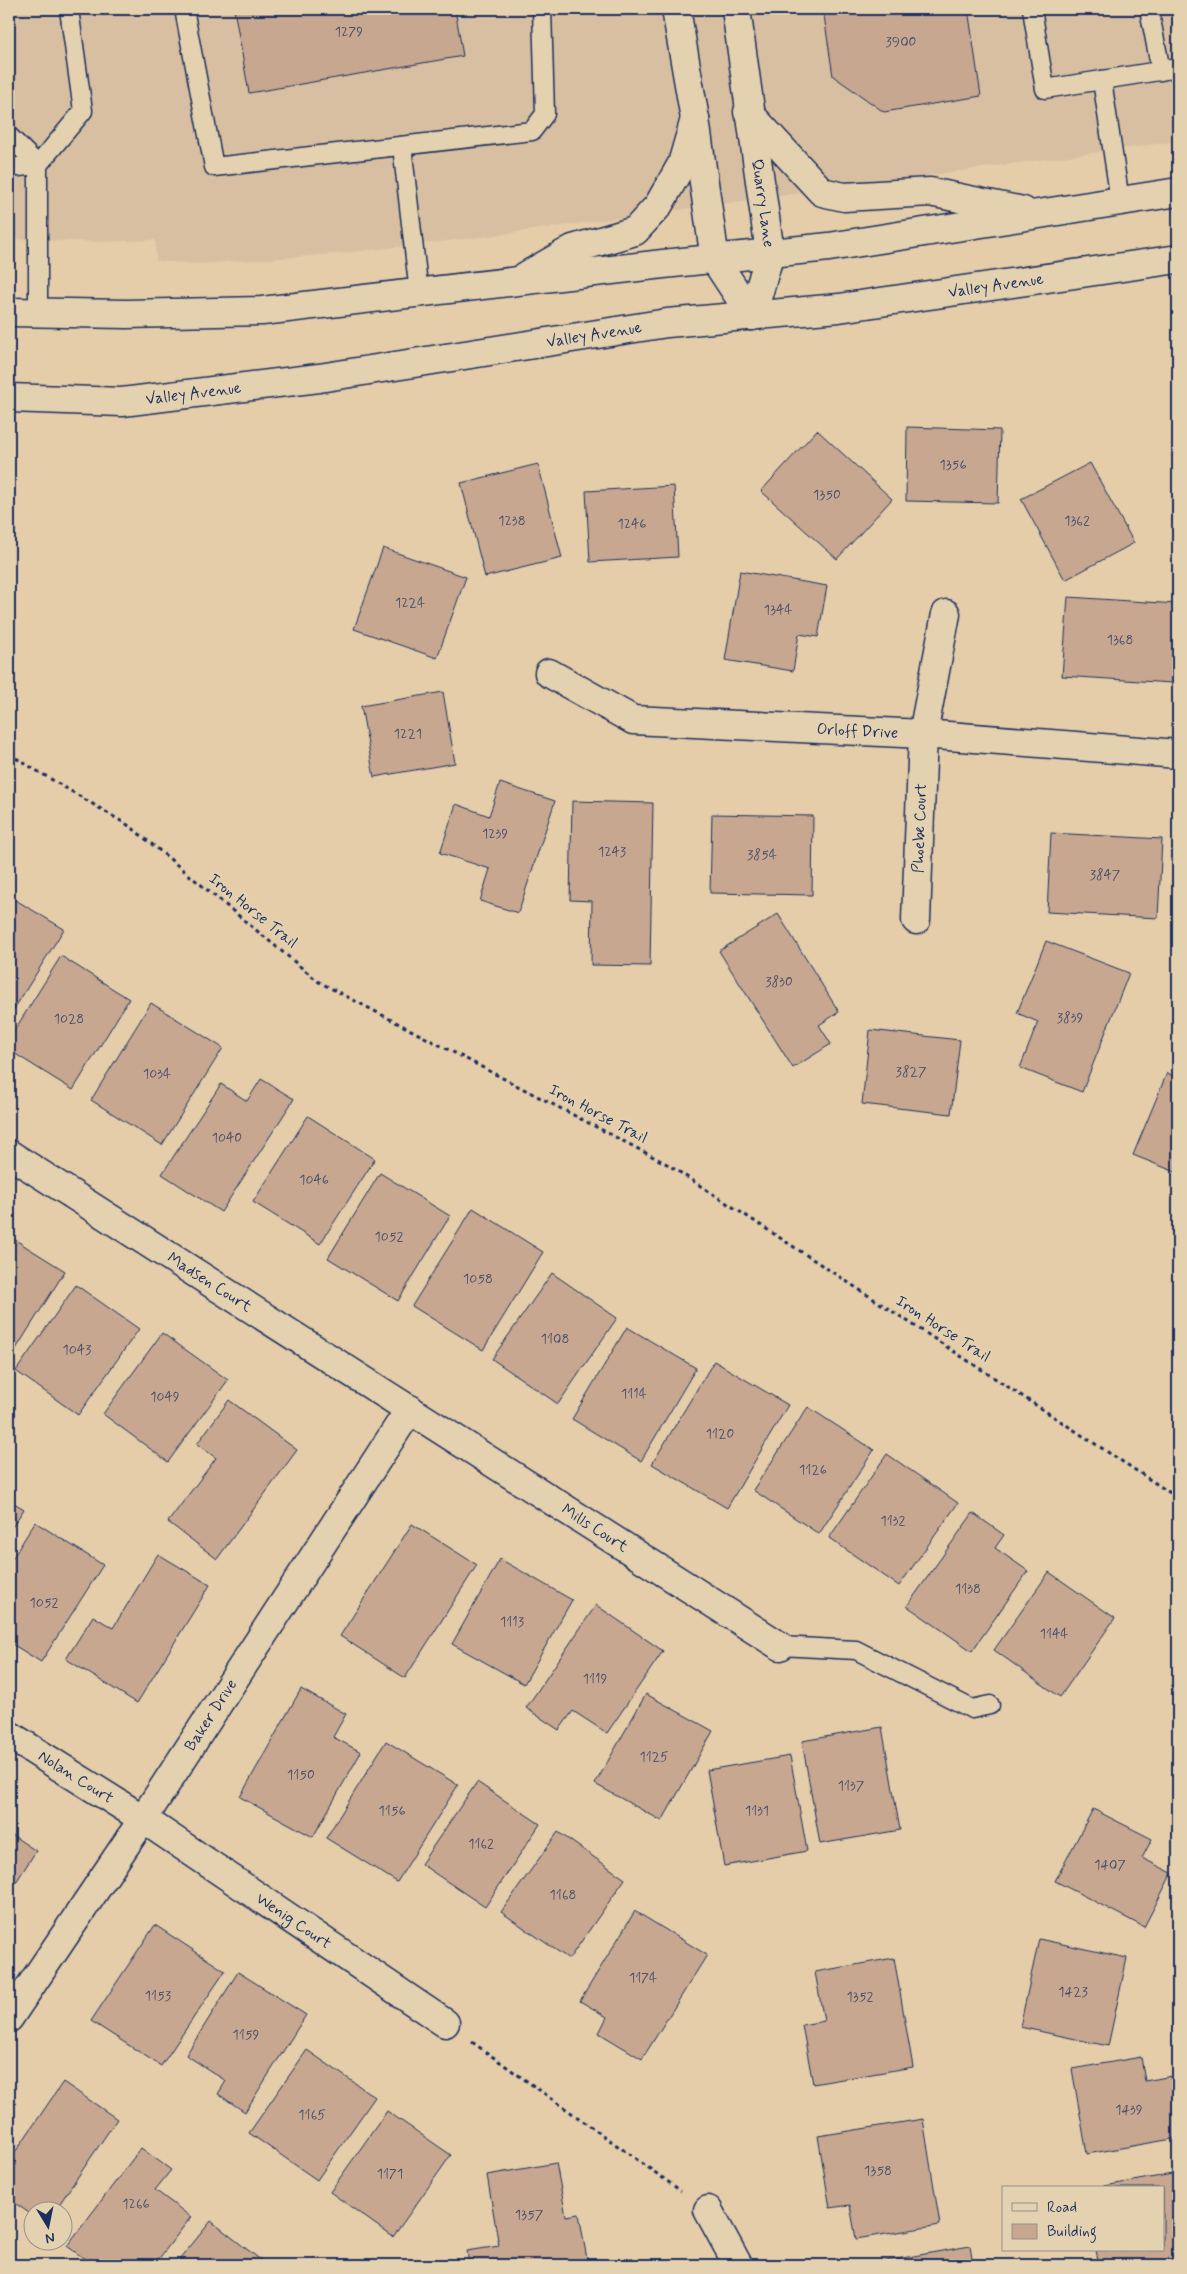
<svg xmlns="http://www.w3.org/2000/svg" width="1187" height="2274" font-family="Mynerve,sans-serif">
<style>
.built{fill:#d8bfa1}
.building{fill:#c7a78f;stroke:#1b2f5e}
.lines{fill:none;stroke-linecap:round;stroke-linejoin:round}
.service-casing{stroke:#1b2f5e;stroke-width:21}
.minor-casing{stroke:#1b2f5e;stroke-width:31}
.primary-casing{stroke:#1b2f5e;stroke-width:31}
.path{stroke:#1b2f5e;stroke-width:3;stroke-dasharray:4 4;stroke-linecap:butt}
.service{stroke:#e4d1af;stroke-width:18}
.minor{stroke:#e4d1af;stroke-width:28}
.primary{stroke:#e4d1af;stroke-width:28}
.labels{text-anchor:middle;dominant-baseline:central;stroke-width:4;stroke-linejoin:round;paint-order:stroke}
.number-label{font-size:14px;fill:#464d6a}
.street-label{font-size:16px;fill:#1b2f5e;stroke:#e4d1af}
</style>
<rect width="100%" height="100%" fill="#e5cdaa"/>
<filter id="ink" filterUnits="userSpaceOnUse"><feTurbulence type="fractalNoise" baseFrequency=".02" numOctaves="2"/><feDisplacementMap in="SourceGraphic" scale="10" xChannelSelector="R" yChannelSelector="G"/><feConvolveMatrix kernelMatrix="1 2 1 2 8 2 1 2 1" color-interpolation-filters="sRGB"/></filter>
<g filter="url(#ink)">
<!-- built -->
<path class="built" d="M9 9H1178V141L482 237 335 254 199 264 156 261 155 240 97 242 9 239Z"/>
<!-- building -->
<g class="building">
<path d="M234 9H455L463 56 249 93Z"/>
<path d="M823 9H968L981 96 884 112 833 76Z"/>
<path d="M907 427 1000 430 998 503 906 501Z"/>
<path d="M817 430 892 499 837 559 761 491Z"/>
<path d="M1090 463 1134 543 1065 580 1021 499Z"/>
<path d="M538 464 562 558 485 577 461 483Z"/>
<path d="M674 486 678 557 590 562 586 491Z"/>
<path d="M383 548 466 577 437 658 354 629Z"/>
<path d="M740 571 827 586 818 637 799 634 793 671 725 660Z"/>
<path d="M1068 597 1177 604 1172 683 1062 676Z"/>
<path d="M443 692 455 763 374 777 361 706Z"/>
<path d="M500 783 555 801 518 913 480 901 490 869 440 853 456 804 489 816Z"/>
<path d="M572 801 653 803 650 966 591 965 592 901 570 900Z"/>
<path d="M712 814 813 816 812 895 710 893Z"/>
<path d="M1051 833 1162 839 1158 918 1047 912Z"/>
<path d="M9 896 64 929 11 1014 9 1012Z"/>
<path d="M778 914 839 1012 819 1025 831 1044 793 1068 719 951Z"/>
<path d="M1046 941 1129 973 1082 1092 1020 1068 1038 1022 1017 1013Z"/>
<path d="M61 956 129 999 73 1090 9 1050V1039Z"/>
<path d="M151 1003 223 1048 162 1145 91 1100Z"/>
<path d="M870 1030 960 1040 951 1114 862 1104Z"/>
<path d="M1167 1073 1178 1078V1173L1133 1155Z"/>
<path d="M261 1079 294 1099 221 1212 162 1174 221 1084 247 1101Z"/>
<path d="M308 1116 375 1159 320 1244 253 1202Z"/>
<path d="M380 1173 450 1216 398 1301 328 1258Z"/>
<path d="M473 1208 543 1252 483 1350 412 1306Z"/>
<path d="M9 1236 65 1271 9 1360Z"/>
<path d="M552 1273 617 1318 558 1404 492 1359Z"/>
<path d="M76 1285 139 1329 78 1415 16 1371Z"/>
<path d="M627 1327 696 1368 641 1461 572 1419Z"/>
<path d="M162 1333 228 1380 168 1462 103 1414Z"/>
<path d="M714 1361 788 1405 727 1508 652 1464Z"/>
<path d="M229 1400 297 1450 217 1559 168 1522 216 1458 197 1444Z"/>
<path d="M808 1407 874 1450 819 1534 753 1490Z"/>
<path d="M887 1454 958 1503 899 1586 829 1538Z"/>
<path d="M9 1500 24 1509 9 1532Z"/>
<path d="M973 1513 1004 1535 995 1548 1028 1571 972 1651 907 1606Z"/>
<path d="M35 1522 103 1565 41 1662 9 1642V1564Z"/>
<path d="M412 1524 477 1565 405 1678 340 1636Z"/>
<path d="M158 1554 210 1585 137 1703 66 1659 93 1616 113 1628Z"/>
<path d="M500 1559 572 1600 524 1684 452 1644Z"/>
<path d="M1049 1572 1115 1618 1060 1697 994 1650Z"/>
<path d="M596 1605 663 1651 607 1733 573 1711 559 1730 526 1708Z"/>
<path d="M301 1689 346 1714 333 1737 361 1752 313 1837 240 1797Z"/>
<path d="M646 1694 713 1731 662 1821 595 1784Z"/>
<path d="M882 1727 900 1830 820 1844 802 1741Z"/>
<path d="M386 1741 458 1785 397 1882 326 1838Z"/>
<path d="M1178 1754V1838H1175Z"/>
<path d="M790 1756 807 1851 724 1866 707 1770Z"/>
<path d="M477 1782 540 1824 485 1907 421 1864Z"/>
<path d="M1093 1809 1152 1839 1142 1858 1172 1873 1144 1927 1055 1881Z"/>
<path d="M558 1832 625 1879 569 1959 501 1912Z"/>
<path d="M9 1833 36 1851 9 1893Z"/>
<path d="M635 1911 707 1955 642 2059 599 2033 607 2017 580 2001Z"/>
<path d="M155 1925 225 1971 161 2066 91 2021Z"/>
<path d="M1039 1939 1127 1958 1108 2046 1020 2027Z"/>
<path d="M894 1958 913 2067 813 2084 802 2025 824 2021 815 1972Z"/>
<path d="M238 1972 306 2015 245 2112 218 2094 226 2081 186 2055Z"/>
<path d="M307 2050 375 2097 317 2180 249 2133Z"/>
<path d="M1141 2057 1145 2081 1178 2075V2138L1087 2154 1072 2069Z"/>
<path d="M63 2082 117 2119 54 2212H32V2215L9 2199V2161Z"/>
<path d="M387 2111 451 2155 393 2237 330 2192Z"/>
<path d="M923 2119 940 2225 856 2239 850 2205 830 2208 818 2136Z"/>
<path d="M141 2148 171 2170 155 2190 191 2217 154 2265H93L67 2246Z"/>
<path d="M556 2163 566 2216 579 2214 588 2265H469L467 2251 499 2246 487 2175Z"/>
<path d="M1178 2173V2260L1146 2265H1099L1096 2250H1163V2188H1093Z"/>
<path d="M211 2221 267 2265H175Z"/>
<path d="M970 2246 973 2265H863Z"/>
</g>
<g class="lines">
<!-- service casing -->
<g class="service-casing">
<g id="service">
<path d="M184 9 214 167 532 131 545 114 542 9"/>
<path d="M1032 9 1045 89 1178 68"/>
<path d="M1149 9 1161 71"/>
<path d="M1102 80 1120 201"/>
<path d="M9 136 38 165"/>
<path d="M402 146 419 293"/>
<path d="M9 168 38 165"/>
<path d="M38 313V165L83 111 69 9"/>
<path d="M780 1646 856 1650 972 1709 990 1705"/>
</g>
</g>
<!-- minor casing -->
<g class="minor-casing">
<g id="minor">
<path d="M676 9 695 119 715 260 752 316"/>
<path id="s1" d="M736 9 770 253 752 316"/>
<path id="s2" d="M549 673 633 720 923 734 1178 754"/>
<path id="s3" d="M916 920 923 734 946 614"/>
<path id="s4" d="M9 1154 780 1646"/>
<path id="s5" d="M9 1735 143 1819 445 2023"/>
<path id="s6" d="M9 2018 143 1819 410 1409"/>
<path d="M708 2210 738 2265"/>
</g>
</g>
<!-- primary casing -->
<g class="primary-casing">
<g id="primary">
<path d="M748 112 822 192 844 197 930 192 1023 211"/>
<path d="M526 276 573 249 635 231 658 206 682 164 695 119"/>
<path d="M9 312 126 314 262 311 663 264 829 247 1178 192"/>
<path id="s7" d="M9 398 122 402 319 378 667 323 839 308 1178 259"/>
</g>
</g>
<!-- path -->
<g class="path">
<path d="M9 754 131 827 319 982 667 1164 1178 1498"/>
<path d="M472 2042 681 2191"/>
</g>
<!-- service -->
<use href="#service" class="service"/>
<!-- minor -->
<use href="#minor" class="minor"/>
<!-- primary -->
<use href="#primary" class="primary"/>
</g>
</g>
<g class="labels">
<!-- number labels -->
<g class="number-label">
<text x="349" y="32">1279</text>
<text x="901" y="42">3900</text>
<text x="953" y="465">1356</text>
<text x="827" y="495">1350</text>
<text x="512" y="521">1238</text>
<text x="1077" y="521">1362</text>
<text x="632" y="524">1246</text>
<text x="410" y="603">1224</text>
<text x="778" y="610">1344</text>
<text x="1120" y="640">1368</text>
<text x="408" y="734">1221</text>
<text x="495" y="834">1239</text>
<text x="612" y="852">1243</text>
<text x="762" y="855">3854</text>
<text x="1105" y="875">3847</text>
<text x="779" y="982">3830</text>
<text x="1070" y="1018">3839</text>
<text x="69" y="1019">1028</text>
<text x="911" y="1072">3827</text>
<text x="157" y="1074">1034</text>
<text x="227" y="1138">1040</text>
<text x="314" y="1180">1046</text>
<text x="389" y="1237">1052</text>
<text x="478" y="1279">1058</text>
<text x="555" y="1339">1108</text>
<text x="77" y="1350">1043</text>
<text x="634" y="1394">1114</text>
<text x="165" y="1397">1049</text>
<text x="720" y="1434">1120</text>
<text x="813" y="1470">1126</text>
<text x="893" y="1521">1132</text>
<text x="968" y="1589">1138</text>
<text x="44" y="1603">1052</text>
<text x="512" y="1622">1113</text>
<text x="1054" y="1634">1144</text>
<text x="595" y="1679">1119</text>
<text x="654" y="1757">1125</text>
<text x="301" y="1775">1150</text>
<text x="851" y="1786">1137</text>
<text x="392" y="1811">1156</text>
<text x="757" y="1811">1131</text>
<text x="481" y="1844">1162</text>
<text x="1110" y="1865">1407</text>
<text x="563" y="1895">1168</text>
<text x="643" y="1978">1174</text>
<text x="1073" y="1992">1423</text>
<text x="158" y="1996">1153</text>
<text x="860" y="1997">1352</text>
<text x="246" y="2035">1159</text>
<text x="1129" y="2110">1439</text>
<text x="312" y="2115">1165</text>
<text x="878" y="2171">1358</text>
<text x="390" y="2174">1171</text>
<text x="136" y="2204">1266</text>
<text x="529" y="2215">1357</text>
</g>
<!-- street labels -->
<g class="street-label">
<text stroke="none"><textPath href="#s1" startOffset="196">Quarry Lane</textPath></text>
<text stroke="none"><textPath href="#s7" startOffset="995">Valley Avenue</textPath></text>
<text stroke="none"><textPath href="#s7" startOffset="590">Valley Avenue</textPath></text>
<text stroke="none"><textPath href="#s7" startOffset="185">Valley Avenue</textPath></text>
<text stroke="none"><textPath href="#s2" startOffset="321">Orloff Drive</textPath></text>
<text stroke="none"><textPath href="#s3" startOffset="92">Phoebe Court</textPath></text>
<text transform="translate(253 911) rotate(39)">Iron Horse Trail</text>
<text transform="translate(598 1114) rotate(28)">Iron Horse Trail</text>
<text stroke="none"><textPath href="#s4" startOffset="238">Madsen Court</textPath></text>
<text transform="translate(943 1329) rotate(33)">Iron Horse Trail</text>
<text stroke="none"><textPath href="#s4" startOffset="695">Mills Court</textPath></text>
<text stroke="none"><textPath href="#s6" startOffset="364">Baker Drive</textPath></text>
<text stroke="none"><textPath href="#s5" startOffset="79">Nolan Court</textPath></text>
<text stroke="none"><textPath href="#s5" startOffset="340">Wenig Court</textPath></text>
</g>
</g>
<!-- margin -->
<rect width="1187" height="2274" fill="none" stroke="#e4d1af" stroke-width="30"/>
<rect x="15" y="15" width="1157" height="2244" fill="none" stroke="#1b2f5e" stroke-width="2" filter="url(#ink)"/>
<!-- legend -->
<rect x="1002" y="2186" width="162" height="65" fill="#e4d1af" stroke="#94908f"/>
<rect x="1012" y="2203" width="25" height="8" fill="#e4d1af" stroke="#94908f"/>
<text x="1047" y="2212" font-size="15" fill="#1b2f5e">Road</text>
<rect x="1012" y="2224" width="25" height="15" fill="#c7a78f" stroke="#94908f"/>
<text x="1047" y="2236" font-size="15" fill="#1b2f5e">Building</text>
<!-- north arrow -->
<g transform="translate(48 2226) rotate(170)"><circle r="24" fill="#e4d1af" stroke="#94908f"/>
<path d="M0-4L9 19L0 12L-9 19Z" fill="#1b2f5e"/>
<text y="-8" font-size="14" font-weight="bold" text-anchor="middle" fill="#1b2f5e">N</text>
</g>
</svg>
